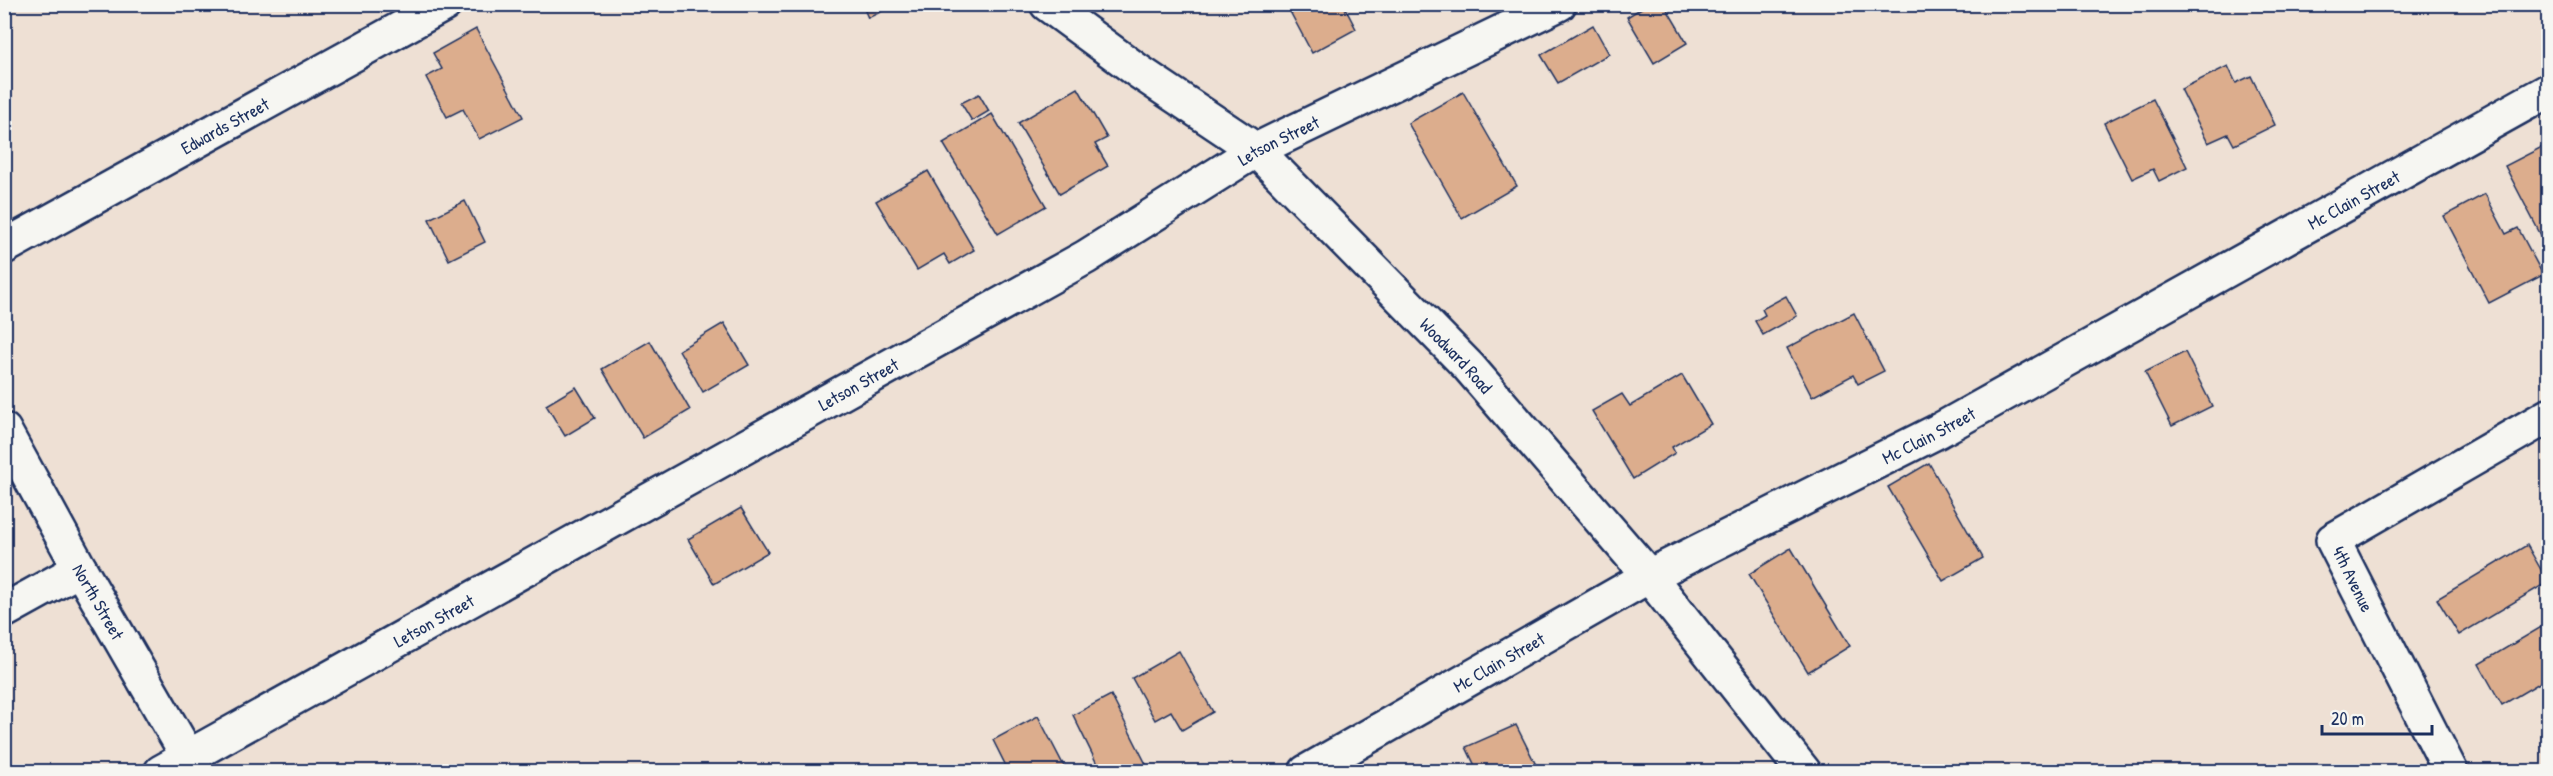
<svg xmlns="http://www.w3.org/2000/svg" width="2553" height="776" font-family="'Patrick Hand',sans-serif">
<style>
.building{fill:#dcad8d;stroke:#1b2f5e;stroke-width:1.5}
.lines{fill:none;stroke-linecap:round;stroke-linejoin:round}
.minor-casing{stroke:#1b2f5e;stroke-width:38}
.minor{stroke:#f6f6f2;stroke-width:33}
.labels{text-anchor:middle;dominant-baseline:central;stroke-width:4.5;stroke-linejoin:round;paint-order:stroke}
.street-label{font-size:18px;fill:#1b2f5e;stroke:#f6f6f2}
</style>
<rect width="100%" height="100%" fill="#eee0d4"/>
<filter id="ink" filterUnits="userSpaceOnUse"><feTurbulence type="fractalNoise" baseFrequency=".0167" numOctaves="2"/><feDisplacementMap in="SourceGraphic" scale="12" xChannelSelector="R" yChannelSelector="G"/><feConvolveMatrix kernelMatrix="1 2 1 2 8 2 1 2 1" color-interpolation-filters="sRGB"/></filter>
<g filter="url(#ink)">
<!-- building -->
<g class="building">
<path d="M862 4H897L868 18Z"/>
<path d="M1286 4H1343L1356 29 1312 53Z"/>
<path d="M1648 4H1664L1687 43 1654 63 1627 17Z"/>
<path d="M1593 25 1609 54 1558 83 1541 55Z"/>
<path d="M476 29 523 117 479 139 463 109 447 117 426 77 442 69 433 53Z"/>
<path d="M2228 66 2236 83 2251 76 2275 125 2234 145 2228 134 2208 143 2181 89Z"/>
<path d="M1078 88 1107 138 1095 144 1108 166 1060 194 1018 123Z"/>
<path d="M1463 92 1517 186 1462 218 1408 123Z"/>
<path d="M979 94 989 111 972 121 961 103Z"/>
<path d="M2153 99 2187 167 2159 181 2153 169 2132 179 2104 123Z"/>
<path d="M992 114 1046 206 998 234 943 143Z"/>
<path d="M2542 147 2548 159V241L2545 243 2505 166Z"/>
<path d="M928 171 974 250 950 264 944 254 917 270 876 201Z"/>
<path d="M2485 194 2506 234 2518 228 2543 275 2489 303 2444 216Z"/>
<path d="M465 201 485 242 449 260 429 219Z"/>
<path d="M1786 296 1797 316 1763 335 1755 321 1765 315 1762 309Z"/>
<path d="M1854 313 1884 371 1858 384 1853 375 1812 397 1787 348Z"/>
<path d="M724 323 749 365 703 392 679 350Z"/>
<path d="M650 341 690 410 643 438 602 369Z"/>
<path d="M2185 352 2212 406 2172 426 2145 372Z"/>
<path d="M1682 375 1711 424 1672 447 1675 453 1633 479 1592 411 1622 394 1630 406Z"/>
<path d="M576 387 595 418 565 436 546 405Z"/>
<path d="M1929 463 1983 558 1943 581 1888 487Z"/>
<path d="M741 508 768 552 714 584 688 539Z"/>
<path d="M2527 545 2548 582 2459 635 2437 599Z"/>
<path d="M1791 548 1850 646 1808 672 1749 574Z"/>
<path d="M2548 623V678L2502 705 2479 664Z"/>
<path d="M1179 651 1213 712 1182 730 1171 711 1155 720 1132 678Z"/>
<path d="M1111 695 1150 772H1101L1073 715Z"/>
<path d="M1038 716 1067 772H1009L993 740Z"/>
<path d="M1516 725 1539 771 1478 772 1466 747Z"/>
</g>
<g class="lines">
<!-- minor casing -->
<g class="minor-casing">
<g id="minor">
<path id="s1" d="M1047 4 1138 71 1256 150 1469 367 1649 576 1804 772"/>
<path id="s2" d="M4 247 445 4"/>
<path id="s3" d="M4 430 80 569 197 772"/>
<path d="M4 611 80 569"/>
<path id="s4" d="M161 772 1086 257 1256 150 1559 4"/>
<path id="s5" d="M1306 772 1649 576 1938 431 2548 91"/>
<path d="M2451 772 2333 540 2548 416"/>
</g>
</g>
<!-- minor -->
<use href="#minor" class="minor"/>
</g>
</g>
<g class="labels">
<!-- street labels -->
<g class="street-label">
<text stroke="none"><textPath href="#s2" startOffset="252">Edwards Street</textPath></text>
<text stroke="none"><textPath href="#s4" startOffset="1284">Letson Street</textPath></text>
<text stroke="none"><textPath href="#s5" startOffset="1194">Mc Clain Street</textPath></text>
<text stroke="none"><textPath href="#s1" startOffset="542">Woodward Road</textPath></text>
<text stroke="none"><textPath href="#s4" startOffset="798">Letson Street</textPath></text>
<text stroke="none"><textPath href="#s5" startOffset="708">Mc Clain Street</textPath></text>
<text transform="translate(2353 579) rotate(64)">4th Avenue</text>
<text stroke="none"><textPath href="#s3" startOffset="196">North Street</textPath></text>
<text stroke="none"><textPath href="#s4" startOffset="312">Letson Street</textPath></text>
<text stroke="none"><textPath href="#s5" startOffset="222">Mc Clain Street</textPath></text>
</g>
</g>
<!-- margin -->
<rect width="2553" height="776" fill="none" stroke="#f6f6f2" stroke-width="24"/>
<rect x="12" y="12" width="2529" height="752" fill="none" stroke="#1b2f5e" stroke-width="2" filter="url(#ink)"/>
<!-- scale -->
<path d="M2322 725v9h110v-9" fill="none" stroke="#1b2f5e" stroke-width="3"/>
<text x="2331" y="725" font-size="18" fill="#1b2f5e" stroke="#f6f6f2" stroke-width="4.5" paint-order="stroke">20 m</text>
</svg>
